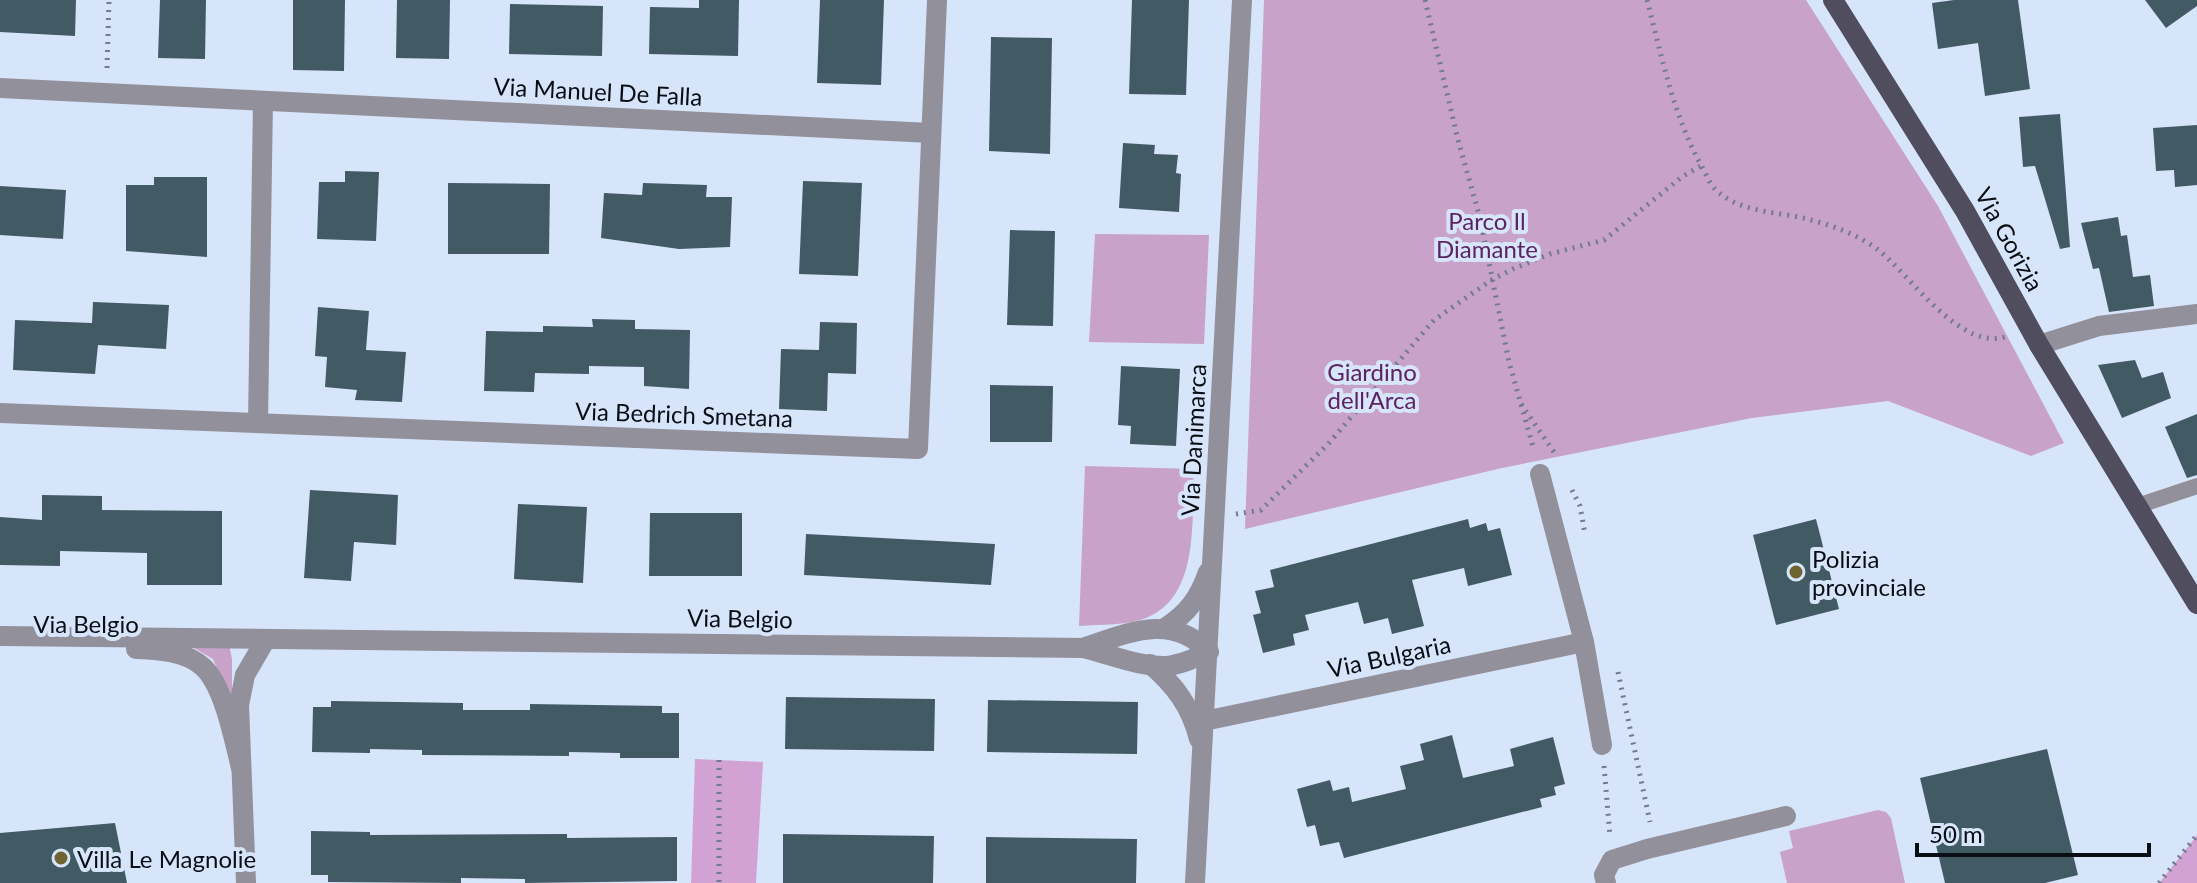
<svg xmlns="http://www.w3.org/2000/svg" width="2197" height="883" font-family="Lato,sans-serif">
<style>
.green{fill:#c8a2c9}
.forest{fill:#d3a2d5}
.building{fill:#425a64}
.lines{fill:none;stroke-linecap:round;stroke-linejoin:round}
.path{stroke:#717b8a;stroke-width:5;stroke-dasharray:2 6;stroke-linecap:butt}
.service{stroke:#92909a;stroke-width:16}
.minor{stroke:#92909a;stroke-width:20}
.primary{stroke:#4f4d5e;stroke-width:20}
.poi-dot{fill:#6f6330;stroke:#d7e5fb;stroke-width:3}
.labels{text-anchor:middle;dominant-baseline:central;stroke-width:8;stroke-linejoin:round;paint-order:stroke}
.street-label{font-size:24px;fill:#090e15;stroke:#d7e5fb}
.park-label{font-size:24px;fill:#5d2261;stroke:#d7e5fb}
.poi-label{font-size:24px;fill:#090e15;stroke:#d7e5fb;text-anchor:start}
</style>
<rect width="100%" height="100%" fill="#d7e5fb"/>
<!-- green -->
<g class="green">
<path d="M1264 0H1806L1938 206 2064 443 2031 456 1888 401 1752 418 1502 468 1245 529Z"/>
<path d="M1095 234 1209 235 1204 344 1089 342Z"/>
<path d="M1085 466 1194 469C1191 518 1201 596 1146 618 1127 626 1100 624 1079 626Z"/>
<path d="M187 644H229L232 659V697L228 695 213 659Z"/>
<path d="M1878 810 1886 812 1891 818 1905 883H1787L1780 852 1793 848 1789 831Z"/>
</g>
<!-- forest -->
<g class="forest">
<path d="M695 759 763 762 756 883H691Z"/>
<path d="M2197 835V883H2159L2164 877Z"/>
</g>
<!-- building -->
<g class="building">
<path d="M0 0H76L75 36 0 32Z"/>
<path d="M160 0H206L205 59 158 58Z"/>
<path d="M293 0H345L344 71 293 70Z"/>
<path d="M397 0H450L449 59 396 58Z"/>
<path d="M699 0H739L738 56 649 54 650 7 699 8Z"/>
<path d="M820 0H884L881 85 817 83Z"/>
<path d="M1132 0H1189L1186 95 1129 94Z"/>
<path d="M1954 0H2018L2030 89 1985 96 1978 43 1938 49 1932 3Z"/>
<path d="M2145 0H2197V6L2166 28Z"/>
<path d="M510 4 603 6 602 56 509 54Z"/>
<path d="M991 37 1052 38 1050 154 989 151Z"/>
<path d="M2060 114 2070 247 2060 249 2035 166 2023 167 2019 117Z"/>
<path d="M2197 125V185L2175 187 2174 170 2156 171 2153 128Z"/>
<path d="M1123 143 1155 145 1154 154 1178 155 1176 173 1181 174 1179 212 1119 208Z"/>
<path d="M345 171 379 172 376 241 317 239 319 182H345Z"/>
<path d="M154 177H207V257L126 251V185H154Z"/>
<path d="M803 181 862 183 858 276 799 274Z"/>
<path d="M448 183 550 184 549 254H448Z"/>
<path d="M643 183 707 185 706 197H732L730 247 679 249 601 238 604 193 642 195Z"/>
<path d="M0 186 66 190 63 239 0 235Z"/>
<path d="M2118 217 2121 236 2127 235 2133 277 2150 275 2154 306 2109 312 2099 268 2093 269 2081 223Z"/>
<path d="M1010 230 1055 231 1053 326 1007 325Z"/>
<path d="M93 302 169 305 166 349 98 345 95 374 13 370 15 320 92 323Z"/>
<path d="M318 307 369 311 366 350 406 352 402 402 355 400 357 390 325 387 327 357 315 356Z"/>
<path d="M592 319 635 320V329L690 330 689 389 644 386V367L589 366V374L535 373 534 392 484 391 486 331 543 332V326L593 327Z"/>
<path d="M820 322 857 323 856 374 828 373 827 411 779 409 781 349 819 350Z"/>
<path d="M2135 360 2142 378 2163 372 2171 398 2122 418 2098 365Z"/>
<path d="M1121 366 1180 369 1176 446 1130 444 1131 426 1118 425Z"/>
<path d="M990 385 1053 386 1052 442H990Z"/>
<path d="M2197 414V475L2187 478 2165 427Z"/>
<path d="M310 490 398 495 396 545 354 542 351 581 304 578Z"/>
<path d="M42 495 102 496V510L222 511V585H147V553L60 551V566L0 565V517L42 520Z"/>
<path d="M518 504 587 507 583 583 514 579Z"/>
<path d="M650 513H742V576H649Z"/>
<path d="M1468 519 1470 528 1486 523 1488 531 1500 528 1512 575 1468 586 1464 568 1412 580 1424 626 1392 634 1388 618 1364 624 1358 602 1305 615 1309 630 1293 634 1295 645 1263 653 1253 615 1261 613 1255 591 1274 587 1270 570Z"/>
<path d="M1816 519 1839 609 1776 625 1753 535Z"/>
<path d="M806 534 995 544 991 585 804 575Z"/>
<path d="M786 697 935 699 934 751 785 749Z"/>
<path d="M988 700 1138 702 1137 754 987 752Z"/>
<path d="M331 701 463 703V710H530V704L662 706V713H679V758H620V753L569 752V756L422 755V750L370 749V753L312 752 313 707H331Z"/>
<path d="M1452 735 1463 778 1514 766 1510 749 1553 737 1565 784 1554 787 1556 795 1540 799 1542 807 1344 858 1339 842 1320 846 1315 825 1307 827 1297 789 1330 780 1333 791 1349 787 1352 802 1406 789 1400 766 1424 760 1420 744Z"/>
<path d="M2047 749 2078 875 2045 883H1945L1920 778Z"/>
<path d="M115 823 127 883H0V833Z"/>
<path d="M311 831 370 832V835L567 834V838L677 837V881L525 883V879L461 878V883L328 882V875H311Z"/>
<path d="M783 834 934 836 933 883H783Z"/>
<path d="M986 837 1137 839 1136 883H986Z"/>
</g>
<g class="lines">
<!-- path -->
<g class="path">
<path d="M1425 0 1458 140 1480 218 1509 362 1534 450"/>
<path d="M1647 0C1662 57 1673 115 1702 167 1706 174 1709 182 1714 188 1739 214 1779 211 1811 220 1834 226 1858 235 1877 249 1910 274 1961 354 2008 336"/>
<path d="M107 68 109 0"/>
<path d="M1521 404 1554 452"/>
<path d="M1572 490 1580 506 1585 534"/>
<path d="M1236 514 1261 510 1329 443 1434 320 1493 279 1513 269 1550 254 1604 240 1683 176 1701 166"/>
<path d="M1618 672 1650 822"/>
<path d="M719 760V883"/>
<path d="M1604 766 1610 836"/>
<path d="M2159 883 2197 835"/>
</g>
<!-- service -->
<path class="service" d="M2137 506 2197 486"/>
<!-- minor -->
<g class="minor">
<path d="M0 88 931 133"/>
<path d="M2039 345 2099 326 2197 314"/>
<path d="M0 413 918 449 937 0"/>
<path d="M258 423 263 101"/>
<path d="M1540 474 1584 642"/>
<path d="M1165 628C1188 613 1199 598 1208 572"/>
<path d="M0 636 1083 648C1109 654 1139 667 1166 666 1181 665 1195 658 1209 652 1171 612 1128 633 1083 648"/>
<path d="M136 649C157 650 186 651 203 667 224 686 234 740 241 768"/>
<path d="M1150 664C1175 685 1191 707 1199 739"/>
<path d="M1204 721 1584 642 1602 745"/>
<path d="M246 883 239 705 245 675 266 639"/>
<path d="M1195 883 1242 0"/>
<path d="M1606 883 1604 875 1612 860 1647 849 1786 816"/>
</g>
<!-- primary -->
<path class="primary" d="M1833 0 1965 211 2039 345 2197 604"/>
</g>
<!-- markers -->
<g class="poi-dot">
<circle cx="1796" cy="572" r="8"/>
<circle cx="61" cy="858" r="8"/>
</g>
<g class="labels">
<!-- street labels -->
<g class="street-label">
<text transform="translate(598 91) rotate(3)">Via Manuel De Falla</text>
<text transform="translate(2010 239) rotate(61)">Via Gorizia</text>
<text transform="translate(684 414) rotate(2)">Via Bedrich Smetana</text>
<text transform="translate(1193 440) rotate(-87)">Via Danimarca</text>
<text transform="translate(740 618) rotate(1)">Via Belgio</text>
<text x="86" y="623">Via Belgio</text>
<text transform="translate(1389 656) rotate(-12)">Via Bulgaria</text>
</g>
<!-- park labels -->
<g class="park-label">
<text x="1487" y="220">Parco Il<tspan x="1487" dy="28">Diamante</tspan></text>
<text x="1372" y="371">Giardino<tspan x="1372" dy="28">dell'Arca</tspan></text>
</g>
<!-- poi labels -->
<g class="poi-label">
<text x="1812" y="558">Polizia<tspan x="1812" dy="28">provinciale</tspan></text>
<text x="77" y="858">Villa Le Magnolie</text>
</g>
</g>
<!-- scale -->
<path d="M1917 843v12h232v-12" fill="none" stroke="#090e15" stroke-width="4"/>
<text x="1929" y="843" font-size="24" fill="#090e15" stroke="#d7e5fb" stroke-width="6" paint-order="stroke">50 m</text>
</svg>
